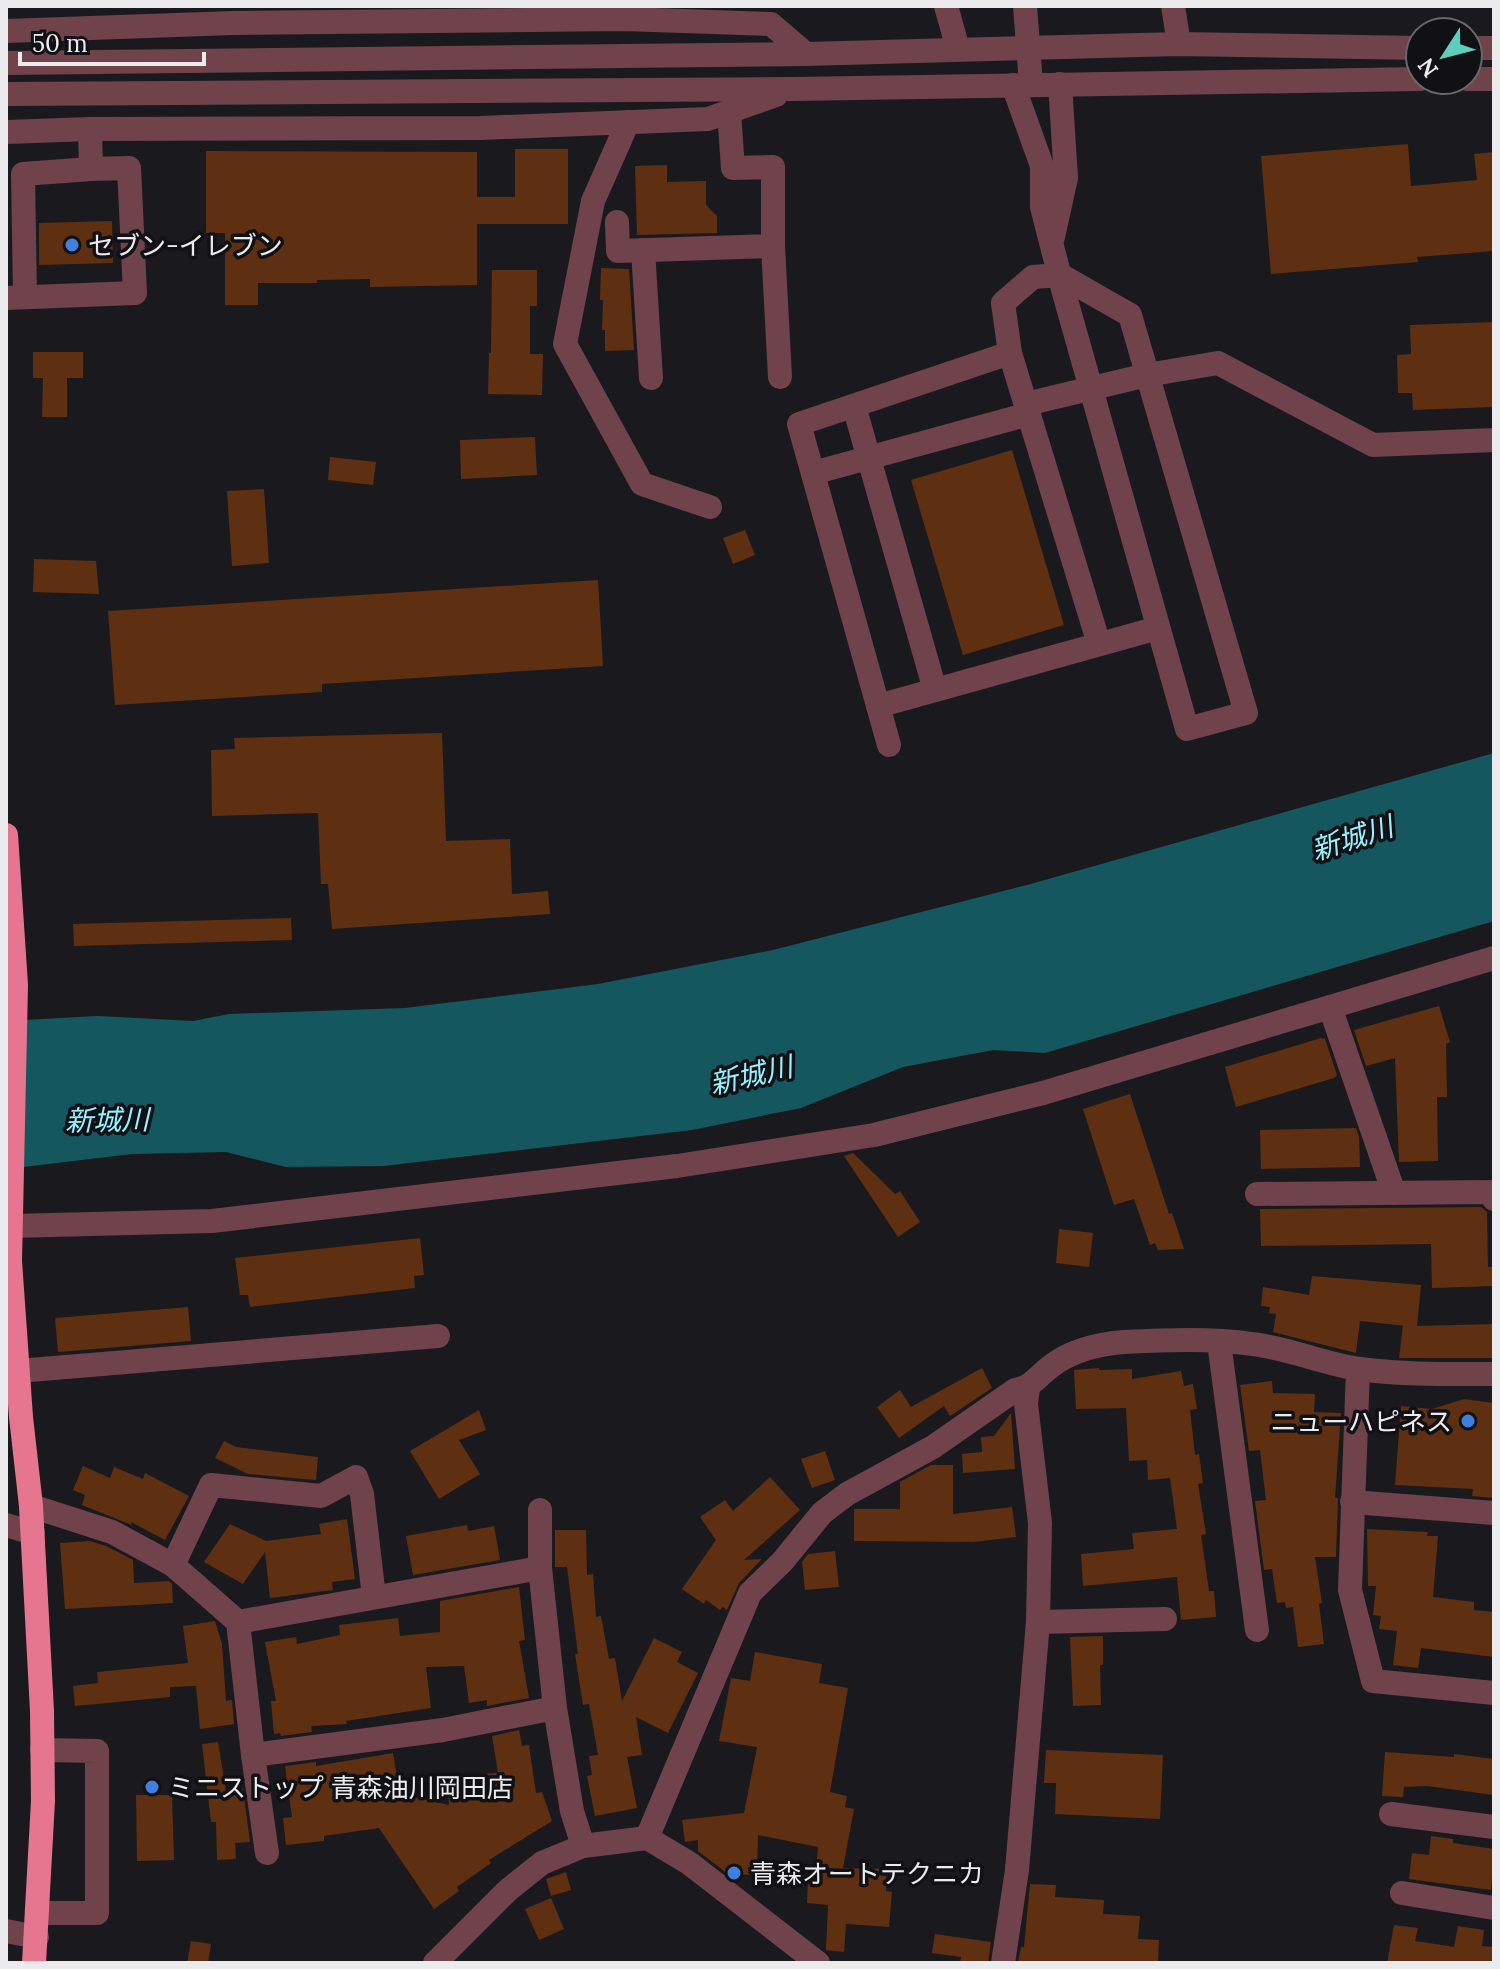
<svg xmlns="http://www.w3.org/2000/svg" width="1500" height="1969" font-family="Lora,'Noto Sans JP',serif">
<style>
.water{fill:#15575f}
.building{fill:#5f2f11}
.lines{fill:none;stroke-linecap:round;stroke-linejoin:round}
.minor{stroke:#6f424c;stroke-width:24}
.highway{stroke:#e67690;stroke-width:24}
.shop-dot{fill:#3f7fe0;stroke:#111115;stroke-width:3}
.labels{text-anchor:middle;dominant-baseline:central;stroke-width:7;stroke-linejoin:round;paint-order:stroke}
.poi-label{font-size:26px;fill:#ebebee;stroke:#111115;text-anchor:start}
.water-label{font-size:28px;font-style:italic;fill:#97f2ff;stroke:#111115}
</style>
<rect width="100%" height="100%" fill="#1a1a1e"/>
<!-- water -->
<path class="water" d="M1494 753V921L1045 1053 993 1050 903 1067 801 1108 692 1130 383 1166 286 1167 226 1152 132 1154 6 1169V1021L97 1016 193 1021 229 1014 405 1008 598 984 773 950 1027 885Z"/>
<!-- building -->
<g class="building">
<path d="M1408 144 1411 186 1477 180 1474 154 1494 152V251L1417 257 1418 262 1271 274 1261 156Z"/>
<path d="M515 149H568V224H477V285L370 287V279L317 280V283H258V305H225V233H206V151L477 152V197H515Z"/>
<path d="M667 165V182L706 181V205L717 216V233L637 235 635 166Z"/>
<path d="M112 221 113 263 39 265V223Z"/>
<path d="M601 268 629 269 634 350 605 351V330H602L603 300H600Z"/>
<path d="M492 270H537V306H530V354H543L542 395 488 394 489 353H491Z"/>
<path d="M1494 322V407L1413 410 1412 393H1398L1397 355 1411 354 1410 325Z"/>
<path d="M33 352H83V378H67V417H42L43 378H33Z"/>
<path d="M535 437 537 475 461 479 460 440Z"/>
<path d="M1012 450 1064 625 963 655 911 480Z"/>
<path d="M330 457 376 462 373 485 328 480Z"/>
<path d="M264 489 269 563 232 566 227 491Z"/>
<path d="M745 530 755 555 733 564 723 538Z"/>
<path d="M34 559 96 561 99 594 33 592Z"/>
<path d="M598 580 603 666 322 684V692L115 705 108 611Z"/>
<path d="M442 733 446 841 510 839 512 894 548 891 550 914 332 929 328 884H321L318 813 212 816 211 750 235 749 234 738Z"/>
<path d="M291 918 292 940 74 946 73 924Z"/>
<path d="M1439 1006 1450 1042 1446 1044 1447 1097H1437L1438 1161 1399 1162 1395 1058 1366 1066 1354 1030Z"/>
<path d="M1321 1038 1325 1039 1337 1075 1334 1078 1236 1107 1225 1067Z"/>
<path d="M1130 1094 1169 1214 1172 1213 1184 1249 1158 1250 1155 1243 1150 1245 1134 1199 1114 1205 1083 1109Z"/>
<path d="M1356 1128 1359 1137 1360 1167 1261 1169 1260 1130Z"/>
<path d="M853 1153 895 1194 900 1191 920 1222 898 1237 844 1156Z"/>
<path d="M1481 1207 1487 1212 1488 1267H1494V1286L1432 1288 1431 1244 1261 1246 1260 1209Z"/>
<path d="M1059 1229 1093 1233 1089 1267 1056 1263Z"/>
<path d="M420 1238 424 1275 414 1276 415 1288 250 1307 248 1295H240L235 1258Z"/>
<path d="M1312 1276 1421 1285 1417 1326 1494 1324V1358H1399L1403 1326H1406L1360 1321 1356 1353 1273 1332 1276 1314 1269 1313 1270 1307 1261 1306 1263 1287 1309 1295Z"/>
<path d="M188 1307 191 1341 58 1352 55 1318Z"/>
<path d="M982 1368 992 1388 950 1416 944 1406 899 1438 877 1407 900 1390 911 1407Z"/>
<path d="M1099 1368V1370L1132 1369V1379L1181 1371 1184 1386 1193 1384 1197 1409 1190 1410 1195 1455 1199 1454 1203 1483 1198 1484 1206 1534 1201 1535 1209 1591H1214L1216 1617 1181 1620 1177 1577 1083 1586 1081 1554 1134 1549 1132 1533 1177 1529 1170 1478 1148 1480 1147 1460 1129 1461 1126 1408 1076 1409 1074 1370Z"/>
<path d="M1272 1381 1273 1393 1315 1394 1314 1412 1341 1413 1335 1498H1338L1336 1557H1315L1322 1603 1319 1604 1324 1644 1298 1647 1293 1607 1286 1608 1285 1602 1277 1603 1272 1569 1264 1570 1255 1501 1266 1500 1260 1450 1249 1451 1240 1385Z"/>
<path d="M1464 1399 1494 1403V1498L1472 1496 1473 1489 1395 1485 1401 1406 1432 1409Z"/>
<path d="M479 1410 486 1430 459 1440 480 1474 439 1499 410 1451Z"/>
<path d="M1011 1413 1015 1469 963 1473 962 1454 982 1452 981 1437 994 1436Z"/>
<path d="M224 1441 236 1447 318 1457 316 1480 248 1474 215 1458Z"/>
<path d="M825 1451 835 1480 812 1488 801 1459Z"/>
<path d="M931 1465H953V1514L1012 1507 1016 1537 973 1542 854 1541V1509H900V1482Z"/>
<path d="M83 1466 110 1478 114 1467 143 1479 145 1473 189 1496 165 1540 131 1522 132 1525 82 1505 85 1495 73 1490Z"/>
<path d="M770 1477 800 1510 744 1560 762 1559 739 1583 727 1610 723 1607 720 1610 706 1600 704 1604 682 1589 716 1540 700 1517 725 1500 733 1511Z"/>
<path d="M347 1519 355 1579 332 1582 333 1590 270 1598 265 1552 243 1584 204 1562 230 1524 266 1541 321 1534 319 1524Z"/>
<path d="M467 1525 468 1531 494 1526 500 1560 413 1575 406 1536Z"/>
<path d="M1367 1529 1428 1532 1427 1536H1438L1433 1597 1474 1602V1610L1494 1612V1657L1421 1648 1418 1668 1393 1665 1397 1631 1379 1629 1381 1616 1373 1615 1376 1586H1368Z"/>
<path d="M555 1530H586L587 1575 593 1574 596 1617 601 1616 609 1659 615 1658 622 1701 654 1638 682 1652 677 1662 698 1673 668 1733 636 1717 642 1755 627 1757 637 1808 595 1816 587 1776 592 1775 589 1756 598 1755 589 1704 583 1705 575 1654H578L567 1567H555Z"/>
<path d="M90 1541 106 1546 133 1560 134 1583 169 1581 172 1584 173 1603 65 1609 60 1543Z"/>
<path d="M835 1551 839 1587 805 1590 802 1562 808 1554Z"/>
<path d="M519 1587 525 1640 519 1641 529 1698 487 1706V1700L469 1703 464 1666 426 1667 431 1708 346 1721 347 1724 311 1726 312 1732 281 1736 280 1733 274 1734 271 1701H276L265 1642 296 1637 297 1644 340 1635 339 1625 398 1618 400 1636 440 1632V1601Z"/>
<path d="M215 1621 222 1644 226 1701 232 1700 234 1724 200 1729 196 1686 170 1687V1697L75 1706 73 1686 98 1683 97 1672 188 1663 183 1626Z"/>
<path d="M1103 1636V1665H1100L1101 1705 1073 1706 1070 1637Z"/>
<path d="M755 1652 822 1664 819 1683 848 1688 830 1792 847 1796 845 1807 854 1809 843 1868 886 1869V1891L892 1892 889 1927 846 1924 844 1952 826 1950 828 1905 807 1903 808 1882H815L818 1847 758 1835 757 1875 728 1874 698 1851V1840L685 1842 682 1820 744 1813 757 1747 719 1741 731 1678 750 1681Z"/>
<path d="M519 1730 522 1746 529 1745 536 1793 542 1792 552 1821 489 1860 491 1863 457 1887 459 1891 434 1909 379 1828 324 1836V1841L286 1845 283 1818 292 1817 285 1766 316 1762V1766L393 1753 400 1794 449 1805 447 1776 498 1773 492 1736Z"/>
<path d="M218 1742 226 1791 243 1789 250 1842 235 1843 236 1859 217 1860 216 1822H211L202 1744Z"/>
<path d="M1046 1750 1163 1755 1160 1819 1055 1814 1056 1783H1044Z"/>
<path d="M1385 1752 1454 1757V1754L1494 1759V1795L1427 1786 1404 1787 1403 1797 1382 1796Z"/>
<path d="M136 1795H172L174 1860 137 1861Z"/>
<path d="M1431 1836 1453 1839V1843L1494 1849 1491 1890 1409 1879 1412 1853 1429 1855Z"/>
<path d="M566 1872 571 1890 551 1896 546 1879Z"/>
<path d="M1030 1884 1056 1885 1055 1897 1104 1900 1103 1914 1140 1916 1138 1939 1159 1940 1158 1963H1018L1021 1947H1024Z"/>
<path d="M551 1898 564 1929 539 1940 525 1909Z"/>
<path d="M1394 1925 1418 1928 1415 1941 1454 1947 1458 1926 1484 1930 1482 1946 1494 1947V1963H1387Z"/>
<path d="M935 1934 991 1942 988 1963H960L961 1957 932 1953Z"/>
<path d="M191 1941 211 1944 208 1963H187Z"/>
</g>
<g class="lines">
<!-- minor -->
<g class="minor">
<path d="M946 6 958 49"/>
<path d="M1025 6 1031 84"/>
<path d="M1173 6 1179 44"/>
<path d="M6 31 233 23 623 19 771 24 806 54"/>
<path d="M1468 48H1494"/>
<path d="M6 63 806 54 1179 44 1420 48"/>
<path d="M1468 79H1494"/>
<path d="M1013 85 1042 166V207L1064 293 1187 729 1246 713 1130 315 1060 275 1033 277 1003 303 1010 353 1099 644"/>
<path d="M6 94 793 89 1420 79"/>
<path d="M628 122 593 201 565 344 642 484 710 507"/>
<path d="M6 132 90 129 481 128 708 119 776 95"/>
<path d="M617 222 618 251 773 246V167L733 168 729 112"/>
<path d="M1053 237 1066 178 1060 84"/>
<path d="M773 246 780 377"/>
<path d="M643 250 651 378"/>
<path d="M25 297 23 174 91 169"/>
<path d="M6 298 135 293 129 168 91 169 90 129"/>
<path d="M1026 404 1147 375 1218 363 1373 445 1494 440"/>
<path d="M854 406 935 690"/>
<path d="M813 473 1029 414"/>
<path d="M878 706 1158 628"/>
<path d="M889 745 799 424 1010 353"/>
<path d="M1330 1007 1394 1193"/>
<path d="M1257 1194 1490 1192 1494 1199"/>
<path d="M11 1226 212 1221 677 1166 874 1135 1043 1093 1494 958"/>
<path d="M1219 1342 1257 1630"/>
<path d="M1358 1369 1350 1590 1373 1681 1494 1693"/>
<path d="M18 1371 438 1336"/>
<path d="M1352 1502 1494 1513"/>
<path d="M31 1506 112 1532 173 1565 238 1622 253 1755 443 1730 555 1708 572 1811 583 1846"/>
<path d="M540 1510V1568L555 1708"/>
<path d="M6 1525 33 1533"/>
<path d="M173 1565 211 1485 321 1496 356 1477 362 1494 374 1597"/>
<path d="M238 1622 540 1568"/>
<path d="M1038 1622 1165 1619"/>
<path d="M253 1755 267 1853"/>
<path d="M1391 1814 1494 1827"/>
<path d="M647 1838 750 1593 782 1562 822 1513 847 1494 933 1447 1015 1390C1032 1387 1037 1377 1050 1367 1070 1351 1099 1344 1124 1342 1165 1340 1212 1338 1252 1344 1289 1348 1323 1364 1360 1369 1404 1375 1449 1374 1494 1374"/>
<path d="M1402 1893 1494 1908"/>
<path d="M38 1913H97V1751L42 1750"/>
<path d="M6 1931 37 1937"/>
<path d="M435 1963 507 1891 542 1863 583 1846 647 1838 689 1863 818 1963"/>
<path d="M1003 1963 1017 1870 1038 1622 1040 1523 1026 1404 1028 1388"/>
</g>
<!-- highway -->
<path class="highway" d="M6 835 16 985 10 1261 21 1417 31 1506 42 1711 43 1801 34 1963"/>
</g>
<!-- markers -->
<g class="shop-dot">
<circle cx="72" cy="245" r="8"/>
<circle cx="1468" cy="1421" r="8"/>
<circle cx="152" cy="1787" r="8"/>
<circle cx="734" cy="1873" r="8"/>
</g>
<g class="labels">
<!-- poi labels -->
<g class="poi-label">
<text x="88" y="245">セブン-イレブン</text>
<text x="1452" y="1421" text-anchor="end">ニューハピネス</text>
<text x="168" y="1787">ミニストップ 青森油川岡田店</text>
<text x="750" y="1873">青森オートテクニカ</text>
</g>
<!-- water labels -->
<g class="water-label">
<text transform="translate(1352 838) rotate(-18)">新城川</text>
<text transform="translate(751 1075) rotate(-13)">新城川</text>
<text transform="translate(107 1120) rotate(-1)">新城川</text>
</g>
</g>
<!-- border -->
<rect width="1500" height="1969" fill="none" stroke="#ebebee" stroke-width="16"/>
<!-- north arrow -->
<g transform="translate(1444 56) rotate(234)"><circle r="38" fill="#111115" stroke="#68686c" stroke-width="2"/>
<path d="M0-6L14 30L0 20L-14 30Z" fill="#5cceba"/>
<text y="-12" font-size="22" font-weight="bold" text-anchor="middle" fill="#ebebee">N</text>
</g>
<!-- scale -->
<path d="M20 52v12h184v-12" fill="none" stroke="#ebebee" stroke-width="4"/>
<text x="32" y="52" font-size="24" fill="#ebebee" stroke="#111115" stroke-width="6" paint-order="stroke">50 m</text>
</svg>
